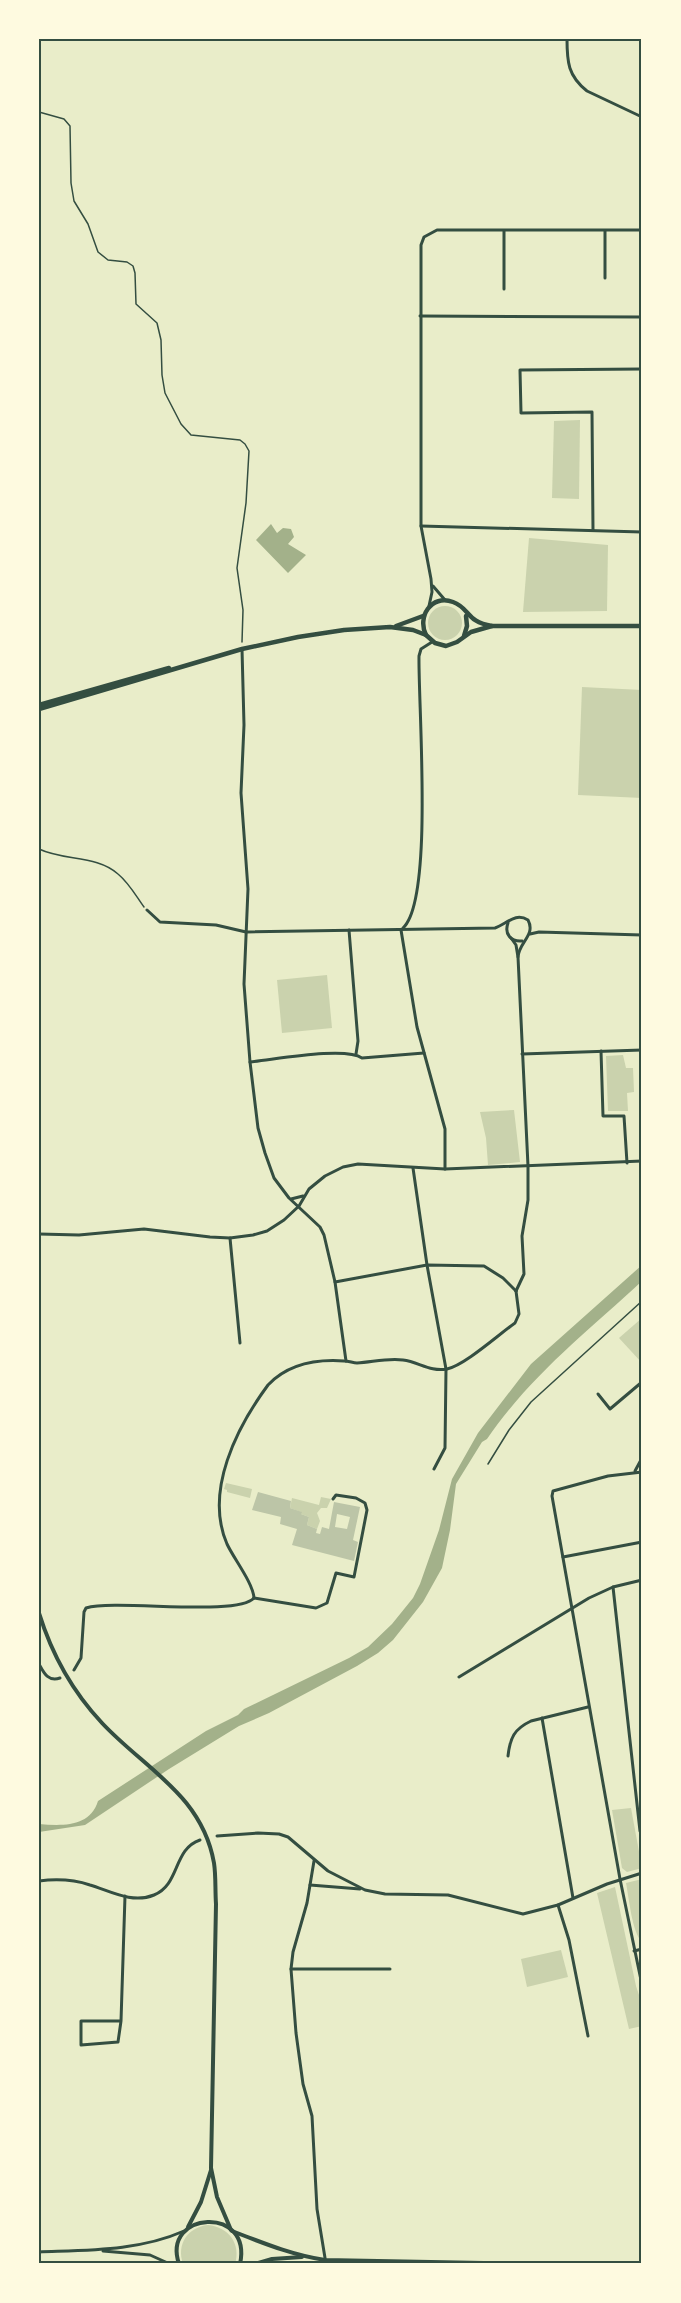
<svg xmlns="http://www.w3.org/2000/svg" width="681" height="2303" font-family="Rubik,sans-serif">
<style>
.green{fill:#cad2ad}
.water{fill:#a3b18a}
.building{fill:#bcc5a7;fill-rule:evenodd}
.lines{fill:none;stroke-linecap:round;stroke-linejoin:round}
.path{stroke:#344e41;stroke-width:1.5}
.minor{stroke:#344e41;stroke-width:3}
.tertiary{stroke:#344e41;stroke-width:4}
.primary{stroke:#344e41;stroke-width:4.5}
.neatline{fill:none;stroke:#344e41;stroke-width:2}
</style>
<rect width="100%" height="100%" fill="#e9edc9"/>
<!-- green -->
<g class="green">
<path d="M580 420 579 499 552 498 554 421Z"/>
<path d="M529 538 608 545 607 611 523 612Z"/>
<circle cx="445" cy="623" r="17"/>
<path d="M582 687 642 690V798L578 795Z"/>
<path d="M327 975 332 1028 282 1033 277 980Z"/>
<path d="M623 1055 626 1068H633L634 1092 627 1093 628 1111H608L606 1056Z"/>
<path d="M514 1110 520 1162 488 1165 486 1138 480 1112Z"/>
<path d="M642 1318V1363L619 1338Z"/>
<path d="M226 1483 252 1489 250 1498 227 1492V1490L224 1489Z"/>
<path d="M321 1497 331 1499 327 1508H321L317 1513 320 1521 317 1529 307 1525 309 1517 301 1514V1512L290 1508 292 1498 319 1505Z"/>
<path d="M631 1808 642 1868 627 1872 622 1868 612 1810Z"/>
<path d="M642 1879V1942C632 1932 629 1898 626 1883Z"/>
<path d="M615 1887 636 1986 642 2004V2026L629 2029 597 1893Z"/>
<path d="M561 1950 568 1977 527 1987 521 1959Z"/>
<path d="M208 2225C229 2227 241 2244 235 2264H183C176 2244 188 2227 208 2225Z"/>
</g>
<!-- water -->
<g class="water">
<path d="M271 524 277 533 283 528 291 529 294 537 288 544 306 555 288 573 256 540Z"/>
<path d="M642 1265V1281C586 1333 531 1375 487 1439L482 1442 456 1484 450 1530 442 1568 423 1602 393 1640 378 1653 357 1666 269 1713 239 1726 169 1769 85 1825 39 1832V1824C63 1826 90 1827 98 1801L206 1731 238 1715 244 1709 349 1658 368 1647 392 1624 413 1598 420 1584 439 1530 452 1479 478 1433 531 1364Z"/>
</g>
<!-- building -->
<path class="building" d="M258 1492 291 1501 290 1508 302 1512 301 1514 309 1517 307 1525 317 1529 316 1533 320 1534 322 1527 329 1529 334 1502 360 1507 353 1540 358 1542 354 1561 292 1545 297 1529 280 1524 281 1517 252 1510ZM337 1514 350 1517 347 1529 335 1527Z"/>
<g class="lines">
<!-- path -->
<g class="path">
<path d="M39 112 64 119 70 126 71 183 74 201 88 224 98 252 108 260 127 262 133 266 135 273 136 304 157 323 161 340 162 375 165 393 181 424 191 435 240 440 245 444 249 451 246 503 237 568 243 610 242 642"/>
<path d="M39 849C64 861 97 855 118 874 129 883 136 896 144 907"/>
<path d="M488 1464 509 1430 531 1402 642 1301"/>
</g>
<!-- minor -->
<g class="minor">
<path d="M567 39C567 62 568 76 587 91L642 117"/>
<path d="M605 231V278"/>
<path d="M504 289V231"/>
<path d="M420 316 642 317"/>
<path d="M421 526 642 532"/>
<path d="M593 530 592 412 521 413 520 370 642 369"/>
<path d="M433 586 445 600"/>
<path d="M429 606 432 592 431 579 421 526V245L424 237 437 230H642"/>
<path d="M242 649 244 725 241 793 248 889 244 984 250 1062 258 1128 265 1153 274 1178 289 1198 320 1227 324 1235 335 1282 346 1361"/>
<path d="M147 910 160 922 216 925 246 932 495 928C507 924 515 912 528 920 536 935 519 942 518 957"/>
<path d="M508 923C504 934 511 942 522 941"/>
<path d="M403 928C434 900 418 705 419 656L421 649 432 642"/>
<path d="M349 930 358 1041 356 1054"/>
<path d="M401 930 417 1027 445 1129V1169"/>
<path d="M530 934 539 932 642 935"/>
<path d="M511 938 516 945 518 957 528 1166V1200L522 1236 524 1274 516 1291"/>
<path d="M601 1051 603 1116H624L627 1163"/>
<path d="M522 1054 642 1050"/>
<path d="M250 1062C273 1060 345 1046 362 1058L424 1053"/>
<path d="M413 1168 427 1265 446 1369 445 1448 434 1469"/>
<path d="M291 1199 303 1196"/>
<path d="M39 1234 79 1235 144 1229 210 1237 230 1238 253 1235 267 1231 284 1220 299 1206 309 1189 325 1176 343 1167 358 1164 445 1169 642 1161"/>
<path d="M230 1238 240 1343"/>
<path d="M335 1282 427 1265 484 1266 503 1278 516 1291"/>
<path d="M598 1394 610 1409 642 1382"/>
<path d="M635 1471 642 1458"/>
<path d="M642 1472 608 1476 553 1491 552 1496 620 1879 642 1985"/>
<path d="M563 1557 642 1542"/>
<path d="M613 1587 640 1831"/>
<path d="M254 1598C253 1583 234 1559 227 1544 204 1491 237 1427 268 1385 288 1364 316 1359 344 1361 349 1361 353 1363 357 1363 373 1362 387 1358 403 1360 419 1362 430 1372 447 1369 465 1365 498 1335 515 1323L519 1314 516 1291"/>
<path d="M254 1598 316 1608 327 1603 336 1573 354 1577 367 1510 365 1503 356 1498 336 1495 333 1499"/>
<path d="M39 1664C44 1673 48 1682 60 1678"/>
<path d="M74 1670 81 1658 84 1612 86 1608C116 1599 237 1617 254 1598"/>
<path d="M459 1677 589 1598 613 1587 642 1580"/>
<path d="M542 1718 573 1898"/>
<path d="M508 1756C510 1738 514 1729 531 1721L588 1707"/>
<path d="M217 1836 258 1833 279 1834 288 1837 328 1871 365 1890 385 1894 448 1895 523 1914 558 1905 607 1884 642 1873"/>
<path d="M314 1861 307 1903 293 1952 291 1969 296 2033 303 2084 312 2116 317 2209 326 2264"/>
<path d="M39 1881C55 1879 75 1880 90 1885 110 1891 132 1904 154 1895 180 1885 173 1849 200 1840"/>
<path d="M310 1885 360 1889"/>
<path d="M558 1905 569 1940 588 2036"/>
<path d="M634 1951 642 1949"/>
<path d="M291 1969H390"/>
<path d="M121 2021H81V2045L118 2042 121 2021 125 1896"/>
<path d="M103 2251 150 2255 170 2264"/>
<path d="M39 2252C88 2250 139 2251 184 2231"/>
</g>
<!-- tertiary -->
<g class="tertiary">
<path d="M39 1613C52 1655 72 1691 102 1723 145 1769 202 1795 214 1863 216 1876 215 1890 216 1904L211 2168 217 2197 231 2230"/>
<path d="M188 2227 201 2202 211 2170"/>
<path d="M232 2231C263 2243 292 2255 325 2260L543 2264"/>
<path d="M179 2264C161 2211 253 2205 240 2264"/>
<path d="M255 2264 272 2259 302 2257"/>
</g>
<!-- primary -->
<g class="primary">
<path d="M396 626 423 616"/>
<path d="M426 635C417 617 431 594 453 602 470 608 466 622 492 626H642"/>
<path d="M464 636 467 626 466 616"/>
<path d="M39 705 169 668"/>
<path d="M39 709 242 649 298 637 344 630 390 627 413 630 426 635 435 643 446 646 457 642 471 632 492 626"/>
</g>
</g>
<!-- border -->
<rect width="681" height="2303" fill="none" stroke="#fefae0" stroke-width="81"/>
<rect x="40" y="40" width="600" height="2222" class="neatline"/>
</svg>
